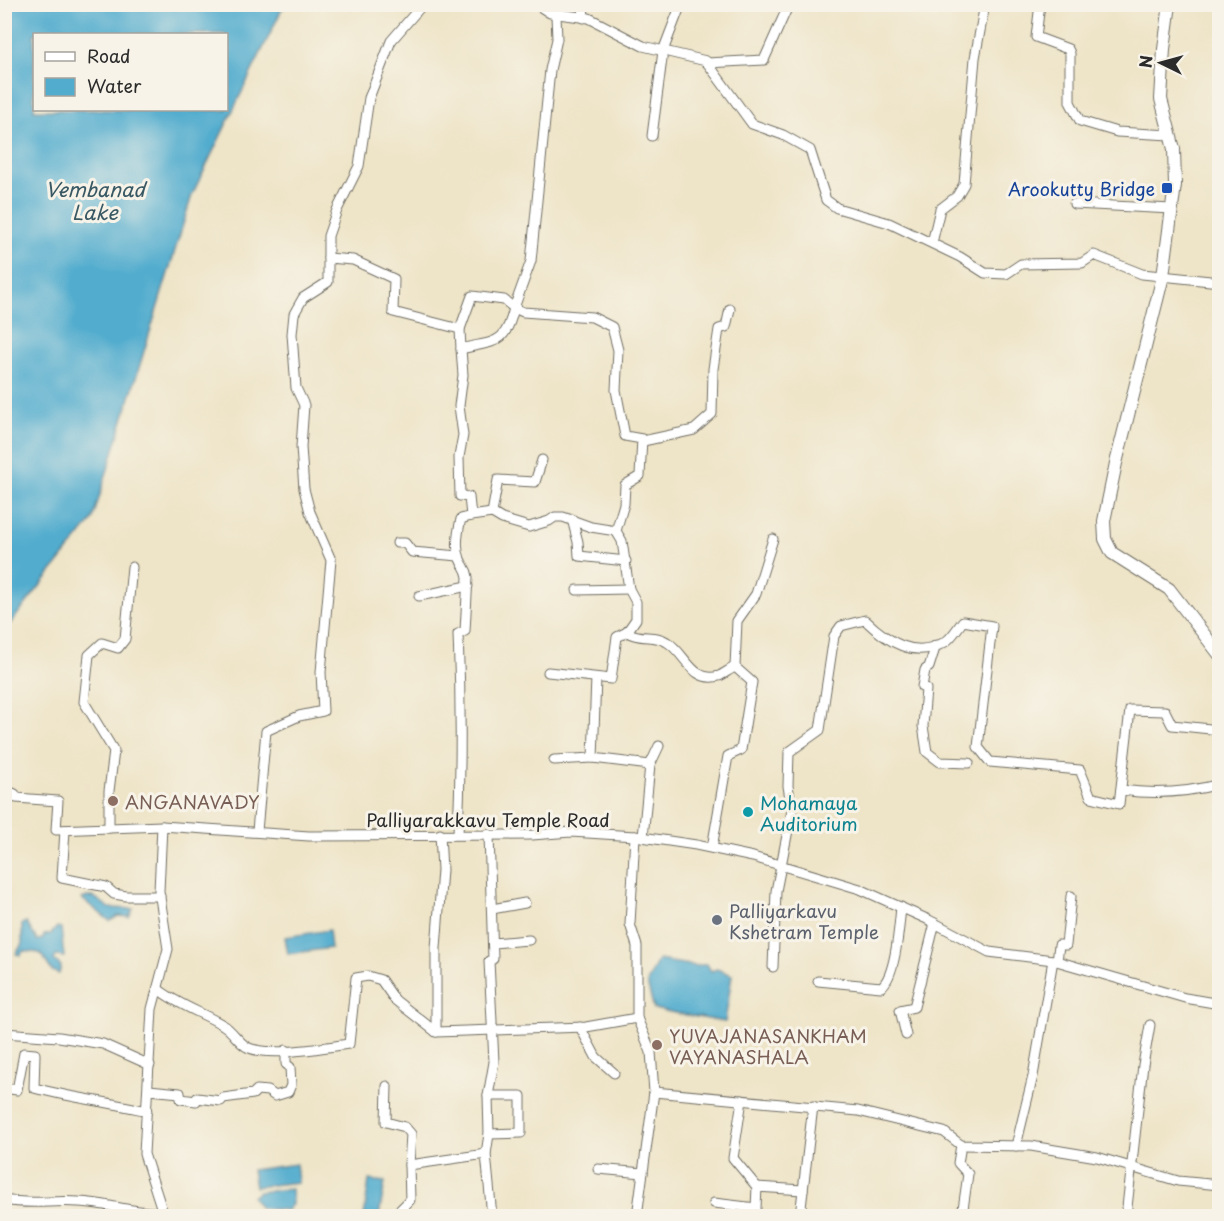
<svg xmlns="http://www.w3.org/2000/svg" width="1224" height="1221" font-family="'Playpen Sans',sans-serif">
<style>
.water{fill:#51acce;stroke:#3e6c7c;stroke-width:1.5;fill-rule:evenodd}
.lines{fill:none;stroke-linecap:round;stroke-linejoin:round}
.minor-casing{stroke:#6f6c62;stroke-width:11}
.major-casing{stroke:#6f6c62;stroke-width:14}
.minor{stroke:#fff;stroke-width:9}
.major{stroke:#fff;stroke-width:12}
.transit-dot{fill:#1a4fb4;stroke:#f7f3e8;stroke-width:2}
.education-dot{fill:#8d6e63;stroke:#f7f3e8;stroke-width:2}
.culture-dot{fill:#0f9aa8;stroke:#f7f3e8;stroke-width:2}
.worship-dot{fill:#6b7280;stroke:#f7f3e8;stroke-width:2}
.labels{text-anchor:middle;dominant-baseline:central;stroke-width:6;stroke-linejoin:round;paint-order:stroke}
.transit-label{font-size:18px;fill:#164399;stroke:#f7f3e8;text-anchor:end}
.education-label{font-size:18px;fill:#785e54;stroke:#f7f3e8;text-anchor:start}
.culture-label{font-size:18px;fill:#0d838f;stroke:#f7f3e8;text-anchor:start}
.street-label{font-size:18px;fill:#2b2b2b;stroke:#f7f3e8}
.worship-label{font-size:18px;fill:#5b616d;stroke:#f7f3e8;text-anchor:start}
.water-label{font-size:20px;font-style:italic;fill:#385864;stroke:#f7f3e8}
</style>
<rect width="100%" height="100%" fill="#f7f3e8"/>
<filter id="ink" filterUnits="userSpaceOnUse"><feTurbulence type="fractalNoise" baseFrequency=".0167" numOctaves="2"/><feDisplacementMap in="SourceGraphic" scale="12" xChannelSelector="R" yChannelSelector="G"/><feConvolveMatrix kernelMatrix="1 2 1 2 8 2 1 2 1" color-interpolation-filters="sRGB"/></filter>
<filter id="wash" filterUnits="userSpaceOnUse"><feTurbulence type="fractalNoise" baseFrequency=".008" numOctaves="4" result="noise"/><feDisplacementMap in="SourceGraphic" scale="24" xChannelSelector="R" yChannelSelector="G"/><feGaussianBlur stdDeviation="1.35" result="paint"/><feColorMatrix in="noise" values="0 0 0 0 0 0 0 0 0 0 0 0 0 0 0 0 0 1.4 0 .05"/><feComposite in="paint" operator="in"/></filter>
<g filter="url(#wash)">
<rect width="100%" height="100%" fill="#eee4c7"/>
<!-- water -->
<g class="water">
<path d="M5 4 284 5 192 195 92 521 5 630ZM226 34V110H34V34Z"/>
<path d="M87 897H94L110 908 133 909 129 917 118 916 110 921 82 899Z"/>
<path d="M26 922 37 940 43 939 44 935 51 934 57 927 61 928 64 957 56 956 54 960 61 966 59 974 52 971 40 953 23 951 21 955 16 954 22 944V924Z"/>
<path d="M329 930 331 948 288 954 285 937Z"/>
<path d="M658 960 696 966 707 964 711 971 717 969 732 975 725 1022 654 1009 647 983Z"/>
<path d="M296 1164 298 1182 255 1187 252 1170Z"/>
<path d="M369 1180 385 1182 379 1216H364Z"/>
<path d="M291 1189 292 1204 287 1210 260 1208 252 1197 258 1192Z"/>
</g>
</g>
<g filter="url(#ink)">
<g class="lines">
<!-- minor casing -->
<g class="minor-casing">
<g id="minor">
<path d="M536 4 550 13 589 18 643 46 706 61 752 124 783 135 810 150 826 200 837 208 889 223 960 257 985 273 1006 274 1021 264 1082 263 1094 255 1142 274 1220 282"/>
<path d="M583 4 584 18"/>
<path d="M1040 4 1036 37 1068 49 1070 53V102L1080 121 1117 132 1170 135"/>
<path d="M707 63 764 60 789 4"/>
<path d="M652 136 663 51 681 4"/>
<path d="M1074 204 1172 209"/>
<path d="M932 243 940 209 957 196 964 184 975 58 985 4"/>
<path d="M328 258 353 260 394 279 393 312 460 329 472 296 504 300 514 308 531 261 550 70 557 39 556 15"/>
<path d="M460 329 461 349C496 340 505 346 514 308L523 312 592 317 612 327 618 350 616 390 625 436 642 439 640 476 625 485 624 504 616 531 622 541 629 589 636 602V619L627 632C642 641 653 633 667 642 685 652 692 684 719 676 724 674 730 669 735 667"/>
<path d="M643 441 694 430 712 414 713 369 719 329 726 327 730 309"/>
<path d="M492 513 498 480 535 482 542 460"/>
<path d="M471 516 492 513 502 519 529 527 549 521 555 517H563L591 527 616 531"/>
<path d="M572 519 578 542 579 556 626 561"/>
<path d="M397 543H405L412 552 459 556"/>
<path d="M577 590 629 589"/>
<path d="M419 596 468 586"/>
<path d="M936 645 929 667 925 670 922 687 926 689 923 726 927 752 940 762 969 763"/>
<path d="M548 672 611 679 617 637 627 632"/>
<path d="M596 678 593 758 650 765 643 837"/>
<path d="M554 760 593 758"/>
<path d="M650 765 659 746"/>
<path d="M4 789 15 794 16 798 58 801 56 830 162 826"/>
<path d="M1121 790C1156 795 1186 793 1220 784"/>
<path d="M109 828V791L114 751 84 702 89 655 102 643 118 648 125 639 132 567"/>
<path d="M65 830 62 878 106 887 114 894 126 896H160"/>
<path d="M257 831 266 731 299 716 323 711 321 672 331 560 310 512 304 489 301 447 304 405 296 388 292 334 294 314 303 298 328 282V236L337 210 359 166 369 98 391 41 423 4"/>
<path d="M458 834C461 767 461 700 458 634L465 631 468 577C467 568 463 567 460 559 455 547 458 531 461 519L471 516 469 497 460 496 459 457 463 435 459 406 463 375 461 349"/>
<path d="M635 836 630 924 637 946V1018L651 1052 654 1092 637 1216"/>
<path d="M712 848 728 756 741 750 752 682 735 667 737 621 756 594 773 539"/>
<path d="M492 909 525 903"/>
<path d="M493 943 529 940"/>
<path d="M1057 961 1059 945H1066L1071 896"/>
<path d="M773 967 776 891 792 810 788 786 789 752 820 730 834 636 841 626 865 620C887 641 914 660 945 642 952 638 958 627 963 621L992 626 978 747 990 762 1080 770 1091 797 1119 804 1130 710 1165 711 1172 725 1220 730"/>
<path d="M818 981 881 987C896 976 899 926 901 907"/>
<path d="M158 989C178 1005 201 1012 223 1025 232 1030 238 1042 247 1047 269 1058 325 1047 349 1044L356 978 368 976 381 980 395 1000 436 1032 586 1027 637 1018"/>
<path d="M580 1027 596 1057 614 1073"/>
<path d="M436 1032V948L442 870 440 834"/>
<path d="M4 1033 59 1037 103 1044 150 1065"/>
<path d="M906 1035 900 1010 914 1007 935 923"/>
<path d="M387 1086 386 1122 405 1127 411 1134 409 1165"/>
<path d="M4 1088 17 1090 24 1053 35 1054 34 1088C72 1098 110 1102 147 1111"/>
<path d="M149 1090 180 1093 181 1099 196 1101 197 1098 221 1101 223 1098 253 1094 257 1090 268 1091 275 1096 288 1092 291 1085 290 1067 286 1064V1050"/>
<path d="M654 1092 858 1111 944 1132 961 1145 1031 1146 1097 1157 1178 1181 1220 1185"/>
<path d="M488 1096H521V1133L489 1134"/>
<path d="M742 1100 733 1158 757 1187"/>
<path d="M1220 1104 1217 1112 1220 1160"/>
<path d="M961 1145 958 1163 968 1174 962 1216"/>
<path d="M1016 1146 1033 1076 1053 960"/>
<path d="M486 1154 489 1134 488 1096 494 1062 489 961 493 959 489 834"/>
<path d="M598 1169 643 1173"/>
<path d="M4 1200C30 1205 54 1200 79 1202 108 1203 134 1214 163 1212"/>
<path d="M714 1203 756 1208 757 1187 803 1190"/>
<path d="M164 1216 144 1154 152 1009 168 949 159 891 162 826 309 836 532 835 571 832 635 836 696 845 753 857 860 889 929 920 989 952 1053 960 1185 998 1220 1004"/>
<path d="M394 1216 410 1200 409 1165 486 1154 492 1216"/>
<path d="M800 1216 813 1106"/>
<path d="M1126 1216 1143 1065 1150 1025"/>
</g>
</g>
<!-- major casing -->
<g class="major-casing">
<path id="major" d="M1170 4 1164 49 1161 99 1174 149 1175 185 1163 276 1116 463 1104 521 1105 539 1112 553 1169 589 1220 655"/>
</g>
<!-- minor -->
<use href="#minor" class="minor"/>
<!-- major -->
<use href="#major" class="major"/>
</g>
</g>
<!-- markers -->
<rect class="transit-dot" x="1161" y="182" width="12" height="12" rx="3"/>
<g class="education-dot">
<circle cx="113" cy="801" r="6"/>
<circle cx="657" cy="1045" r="6"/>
</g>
<circle class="culture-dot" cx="748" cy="812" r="6"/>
<circle class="worship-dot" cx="717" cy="920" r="6"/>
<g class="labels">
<!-- transit labels -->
<g class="transit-label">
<text x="1155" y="188">Arookutty Bridge</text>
</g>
<!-- education labels -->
<g class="education-label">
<text x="125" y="801">ANGANAVADY</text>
<text x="669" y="1035">YUVAJANASANKHAM<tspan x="669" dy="21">VAYANASHALA</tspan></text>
</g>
<!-- culture labels -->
<g class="culture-label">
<text x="760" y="802">Mohamaya<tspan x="760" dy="21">Auditorium</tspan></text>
</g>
<!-- street labels -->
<g class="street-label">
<text x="488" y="819">Palliyarakkavu Temple Road</text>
</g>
<!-- worship labels -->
<g class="worship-label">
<text x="729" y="910">Palliyarkavu<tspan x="729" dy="21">Kshetram Temple</tspan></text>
</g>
<!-- water labels -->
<g class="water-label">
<text x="95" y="189">Vembanad<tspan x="95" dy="23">Lake</tspan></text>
</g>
</g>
<!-- margin -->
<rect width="1224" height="1221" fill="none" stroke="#f7f3e8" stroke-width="24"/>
<!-- legend -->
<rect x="33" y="33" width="195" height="78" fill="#f7f3e8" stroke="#a5a39c" stroke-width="1.5"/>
<rect x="45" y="52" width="30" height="9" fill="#ffffff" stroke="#a5a39c" stroke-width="1.5"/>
<text x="87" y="63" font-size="18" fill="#2b2b2b">Road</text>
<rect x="45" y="78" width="30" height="18" fill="#51acce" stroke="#a5a39c" stroke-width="1.5"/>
<text x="87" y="93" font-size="18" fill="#2b2b2b">Water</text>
<!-- north arrow -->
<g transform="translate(1161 63) rotate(275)" stroke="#f7f3e8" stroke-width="4.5" paint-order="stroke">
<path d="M0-4.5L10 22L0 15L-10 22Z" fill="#2b2b2b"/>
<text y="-9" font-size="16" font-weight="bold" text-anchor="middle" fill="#2b2b2b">N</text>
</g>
</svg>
